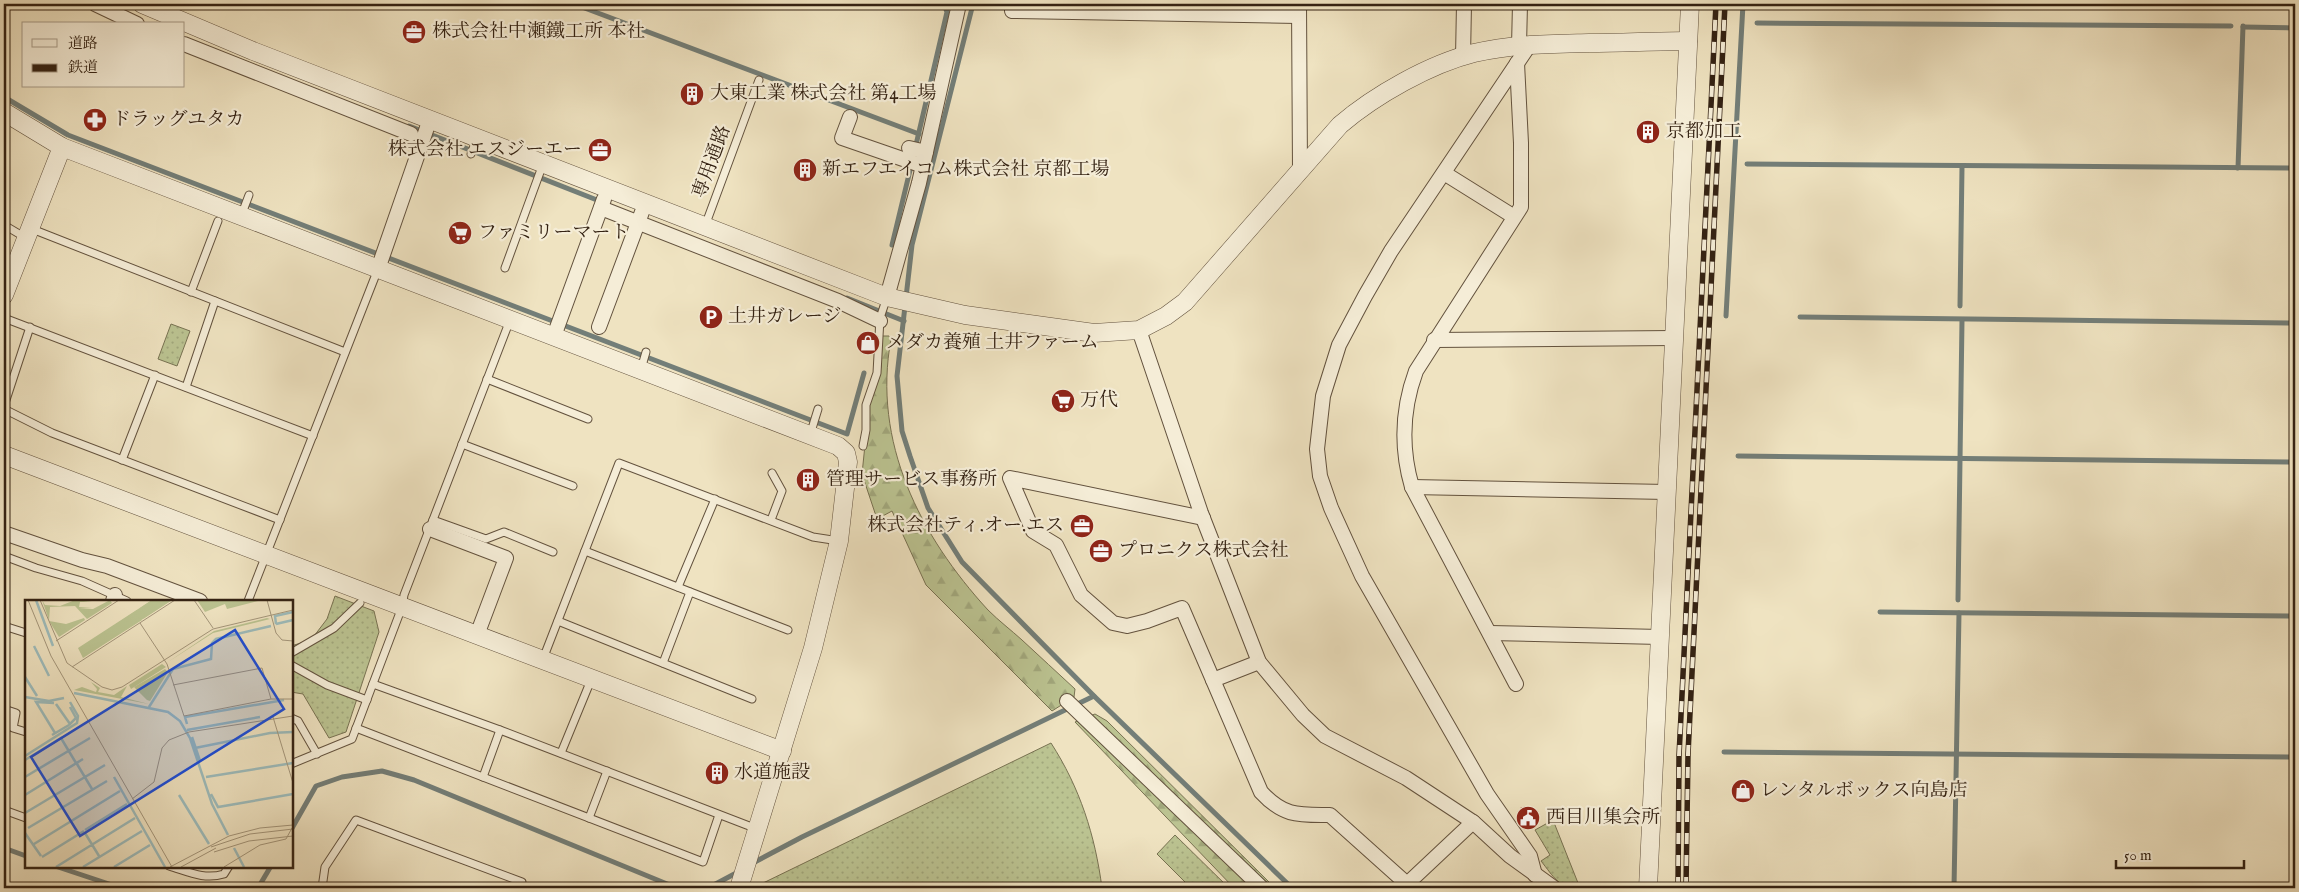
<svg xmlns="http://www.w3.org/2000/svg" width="2299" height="892" font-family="'IM FELL English','Noto Serif JP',serif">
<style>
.grass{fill:url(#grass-dots);stroke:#787252}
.forest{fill:url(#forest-firs);stroke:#787252}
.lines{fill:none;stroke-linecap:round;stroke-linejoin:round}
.stream{stroke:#737e78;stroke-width:5}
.service-casing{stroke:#63523e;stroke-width:9}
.minor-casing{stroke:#63523e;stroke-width:16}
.tertiary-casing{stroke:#63523e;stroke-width:19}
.service{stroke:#f5edd7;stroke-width:7}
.minor{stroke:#f5edd7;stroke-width:14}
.tertiary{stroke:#f5edd7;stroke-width:18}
.rail-casing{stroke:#342213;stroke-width:5.5}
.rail{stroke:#f5edd7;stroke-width:4;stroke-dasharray:11;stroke-linecap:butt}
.labels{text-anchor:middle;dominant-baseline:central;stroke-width:4.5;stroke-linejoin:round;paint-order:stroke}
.poi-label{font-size:19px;fill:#342213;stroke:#f5edd7;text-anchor:start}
.street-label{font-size:19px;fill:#342213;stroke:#f5edd7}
.inset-river{fill:none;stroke:#9dbcbc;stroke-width:2.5}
.inset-road{fill:none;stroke:#a4967b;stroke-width:1}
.view{fill:#1d4ed8;fill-opacity:0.15;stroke:#1d4ed8;stroke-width:2.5}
.inset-edge{fill:none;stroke:#342213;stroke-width:2.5}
</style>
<defs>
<pattern id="grass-dots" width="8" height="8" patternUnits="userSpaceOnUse" patternTransform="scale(1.25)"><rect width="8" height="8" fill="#bbc391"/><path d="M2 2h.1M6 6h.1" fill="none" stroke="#a1a77c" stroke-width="1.8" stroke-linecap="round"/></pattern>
<pattern id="forest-firs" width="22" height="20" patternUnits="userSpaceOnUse" patternTransform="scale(1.25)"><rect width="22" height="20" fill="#bbc391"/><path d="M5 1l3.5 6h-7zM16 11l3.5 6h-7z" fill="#a1a77c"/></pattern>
</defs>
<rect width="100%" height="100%" fill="#efe3c1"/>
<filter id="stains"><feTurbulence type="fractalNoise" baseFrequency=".004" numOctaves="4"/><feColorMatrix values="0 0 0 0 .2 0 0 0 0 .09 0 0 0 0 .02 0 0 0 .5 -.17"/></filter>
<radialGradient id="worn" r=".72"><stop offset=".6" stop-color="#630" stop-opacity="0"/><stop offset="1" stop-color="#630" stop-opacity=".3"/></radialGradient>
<!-- grass -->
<g class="grass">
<path d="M171 324 190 331 177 366 158 359Z"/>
<path d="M335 596 374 611 379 632 346 732 329 738 303 694 291 692V646L311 640 327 619Z"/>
<path d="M1051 743C1080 788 1095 835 1102 888H760L759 885Z"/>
<path d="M1553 820 1578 883 1580 888C1558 888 1554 877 1541 861L1550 855 1535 830Z"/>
<path d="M1175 835 1229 888H1191L1157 854Z"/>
</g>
<!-- forest -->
<g class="forest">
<path d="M882 336H889L891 339C872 442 920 536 988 610 999 621 1011 630 1022 640 1040 656 1057 673 1075 689L1074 697 1052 711 926 585 892 511 877 519 862 474 869 406 881 367Z"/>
<path d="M1095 714 1107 721 1275 888H1234L1075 722Z"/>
</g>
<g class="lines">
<!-- stream -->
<g class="stream">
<path d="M574 4 919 134"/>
<path d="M973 4 912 245 897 376 902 431 910 456 928 508 962 562 1094 696 1292 888"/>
<path d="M2243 6V4"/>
<path d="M1757 23 2231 26"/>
<path d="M2243 27 2295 28"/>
<path d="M4 97 68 135 847 434 864 373"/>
<path d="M409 126 602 202"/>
<path d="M915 149 947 12 944 4"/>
<path d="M1747 164 2295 168"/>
<path d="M2238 168 2243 26"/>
<path d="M892 245 912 162"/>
<path d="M847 298 904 321"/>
<path d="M1960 306 1962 167"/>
<path d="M1726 316 1743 4"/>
<path d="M1800 317 2295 323"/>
<path d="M1738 456 2295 462"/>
<path d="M1958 600 1962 320"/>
<path d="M1880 612 2295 616"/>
<path d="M1724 752 2295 757"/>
<path d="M291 830 316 786 342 777 382 771 414 780 672 886 683 888"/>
<path d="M4 848 26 856"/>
<path d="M751 864 802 837 1094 696"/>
<path d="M55 866 121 888"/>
<path d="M258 888 271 866"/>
<path d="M708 888 740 871"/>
<path d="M1954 888 1959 613"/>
</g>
<!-- service casing -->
<g class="service-casing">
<g id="service">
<path d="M471 154 477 138"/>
<path d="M241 216 249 195"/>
<path d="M4 225 26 238"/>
<path d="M705 226 759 80"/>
<path d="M32 229 345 352"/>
<path d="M505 268 543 164"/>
<path d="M191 292 218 221"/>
<path d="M4 318 313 436"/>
<path d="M641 369 646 352"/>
<path d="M487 379 588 419"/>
<path d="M186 387 215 301"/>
<path d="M4 406 30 327"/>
<path d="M4 409 52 433 280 520"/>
<path d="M810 435 818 409"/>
<path d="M462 444 573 486"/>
<path d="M863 446 866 430V405L877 373 880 318 887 297"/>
<path d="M122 460 155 375"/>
<path d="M433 520 486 539 504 532 553 552"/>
<path d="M771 520 782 491 772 473"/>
<path d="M585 551 788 630"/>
<path d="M4 556 36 568 82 581 127 601"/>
<path d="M678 587 715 499"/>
<path d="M248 601 378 269"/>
<path d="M558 621 752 699"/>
<path d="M4 626 26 633"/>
<path d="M291 653 334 628 360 603"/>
<path d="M543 659 619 463 813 537 839 541"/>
<path d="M663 663 690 592"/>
<path d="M291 665 327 685 367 700"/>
<path d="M373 684 500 730 757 829"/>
<path d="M4 709 16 713 13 728 26 732"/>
<path d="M291 718 298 721 317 754"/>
<path d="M356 728 703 862 719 815"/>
<path d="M4 729 14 715"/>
<path d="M561 753 591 680"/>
<path d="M291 764 352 739 402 607 404 595 510 320"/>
<path d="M483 777 500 730"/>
<path d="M4 810 26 818"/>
<path d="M589 818 607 771"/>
<path d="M169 866C189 872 204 880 224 874L229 866"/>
<path d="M322 888 325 867 356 820 522 882V888"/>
</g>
</g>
<!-- minor casing -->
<g class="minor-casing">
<g id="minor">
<path d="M95 4 137 24"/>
<path d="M1013 4 1012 11 1298 16"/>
<path d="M1299 4 1300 170"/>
<path d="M184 44 411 134"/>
<path d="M1530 44 1391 251 1365 296 1339 345 1323 396 1317 449 1320 476 1331 508 1362 576 1487 794 1530 856 1535 875"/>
<path d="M1519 46 1520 4"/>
<path d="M1463 57 1464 4"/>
<path d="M850 117 842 138 923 166"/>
<path d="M909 148 926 152"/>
<path d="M1444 173 1508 213"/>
<path d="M601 208 838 301 880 321"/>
<path d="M378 269 430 119"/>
<path d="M887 297 919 183 959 4"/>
<path d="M599 327 645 204"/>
<path d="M1139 330 1201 513 1259 662 1303 715 1325 736 1406 778 1473 822 1510 856 1554 888"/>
<path d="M554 336 604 199"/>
<path d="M1434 340 1674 338"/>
<path d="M1412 487 1667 492"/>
<path d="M1203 518 1010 478 1033 531 1056 545 1081 595 1113 623 1127 626 1147 621 1182 608 1213 680"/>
<path d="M430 529 506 558 477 635"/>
<path d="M4 533 82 560 107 566 200 601"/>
<path d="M113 601 115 595"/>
<path d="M1490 633 1660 637"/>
<path d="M1259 662 1213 680 1261 792C1284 817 1299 815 1330 815L1407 884 1473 822"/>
<path d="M1516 684 1412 487C1401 449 1402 409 1416 371L1521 207V143L1517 63"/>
<path d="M1067 701 1262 888"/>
</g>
</g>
<!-- tertiary casing -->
<g class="tertiary-casing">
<g id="tertiary">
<path d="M142 4 253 51 887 297 965 315 1094 333 1139 330 1166 316 1185 302 1340 125C1375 95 1430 64 1474 53 1512 44 1550 44 1589 43 1622 43 1655 41 1688 41"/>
<path d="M4 112 62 147 838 446 846 453 848 462 839 541 813 648 739 888"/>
<path d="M4 295 62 147"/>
<path d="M4 455 782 751"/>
<path d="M1648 888 1690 4"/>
</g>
</g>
<!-- service -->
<use href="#service" class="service"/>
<!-- minor -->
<use href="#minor" class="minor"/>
<!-- tertiary -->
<use href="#tertiary" class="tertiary"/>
<!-- rail casing -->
<g class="rail-casing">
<g id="rail">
<path d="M1678 888 1679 756 1716 4"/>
<path d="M1686 888 1688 754 1725 4"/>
</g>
</g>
<!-- rail -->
<use href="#rail" class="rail"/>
</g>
<!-- icons -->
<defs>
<g id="office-disc" transform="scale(1.25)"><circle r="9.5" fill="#8f2418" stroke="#f5edd7"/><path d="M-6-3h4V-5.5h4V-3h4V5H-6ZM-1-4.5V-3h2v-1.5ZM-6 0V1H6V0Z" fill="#fff"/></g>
<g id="building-disc" transform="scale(1.25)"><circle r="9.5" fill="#8f2418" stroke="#f5edd7"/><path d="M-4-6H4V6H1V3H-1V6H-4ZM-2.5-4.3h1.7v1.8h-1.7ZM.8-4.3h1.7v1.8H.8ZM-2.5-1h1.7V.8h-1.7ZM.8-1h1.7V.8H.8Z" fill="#fff"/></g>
<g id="pharmacy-disc" transform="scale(1.25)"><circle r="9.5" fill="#8f2418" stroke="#f5edd7"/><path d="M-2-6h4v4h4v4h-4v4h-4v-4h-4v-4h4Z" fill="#fff"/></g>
<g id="supermarket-disc" transform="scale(1.25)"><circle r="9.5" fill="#8f2418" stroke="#f5edd7"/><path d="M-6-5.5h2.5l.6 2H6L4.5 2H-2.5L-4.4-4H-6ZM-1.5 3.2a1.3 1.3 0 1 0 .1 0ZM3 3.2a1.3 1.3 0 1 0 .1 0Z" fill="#fff"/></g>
<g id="parking-disc" transform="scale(1.25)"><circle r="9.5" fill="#8f2418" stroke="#f5edd7"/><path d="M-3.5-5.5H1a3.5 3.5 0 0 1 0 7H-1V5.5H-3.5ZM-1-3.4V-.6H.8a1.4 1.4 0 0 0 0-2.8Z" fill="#fff"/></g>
<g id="shop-disc" transform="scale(1.25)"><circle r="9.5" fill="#8f2418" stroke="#f5edd7"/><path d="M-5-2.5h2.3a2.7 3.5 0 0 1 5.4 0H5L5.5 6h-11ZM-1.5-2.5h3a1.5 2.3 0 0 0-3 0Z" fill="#fff"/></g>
<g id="civic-disc" transform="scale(1.25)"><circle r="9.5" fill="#8f2418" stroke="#f5edd7"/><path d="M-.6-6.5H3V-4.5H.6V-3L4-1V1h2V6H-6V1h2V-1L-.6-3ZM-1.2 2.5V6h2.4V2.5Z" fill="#fff"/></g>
</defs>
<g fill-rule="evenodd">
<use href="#office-disc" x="414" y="32"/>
<use href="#building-disc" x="692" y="94"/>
<use href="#pharmacy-disc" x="95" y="120"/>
<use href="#building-disc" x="1648" y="132"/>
<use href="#office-disc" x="600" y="150"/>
<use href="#building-disc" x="805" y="170"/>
<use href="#supermarket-disc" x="460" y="233"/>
<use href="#parking-disc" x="711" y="317"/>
<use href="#shop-disc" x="868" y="343"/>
<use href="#supermarket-disc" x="1063" y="401"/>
<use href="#building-disc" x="808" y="480"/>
<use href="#office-disc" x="1082" y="526"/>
<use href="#office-disc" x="1101" y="551"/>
<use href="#building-disc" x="717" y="773"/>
<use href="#shop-disc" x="1743" y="791"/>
<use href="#civic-disc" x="1528" y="818"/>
</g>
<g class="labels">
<!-- poi labels -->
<g class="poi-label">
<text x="432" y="32">株式会社中瀬鐵工所 本社</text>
<text x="710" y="94">大東工業 株式会社 第4工場</text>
<text x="112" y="120">ドラッグユタカ</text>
<text x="1666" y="132">京都加工</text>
<text x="582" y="150" text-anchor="end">株式会社 エスジーエー</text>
<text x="822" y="170">新エフエイコム株式会社 京都工場</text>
<text x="478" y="233">ファミリーマート</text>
<text x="728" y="317">土井ガレージ</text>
<text x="886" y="343">メダカ養殖 土井ファーム</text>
<text x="1080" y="401">万代</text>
<text x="826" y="480">管理サービス事務所</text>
<text x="1064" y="526" text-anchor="end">株式会社ティ.オー.エス</text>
<text x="1118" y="551">プロニクス株式会社</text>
<text x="734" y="773">水道施設</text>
<text x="1760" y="791">レンタルボックス向島店</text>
<text x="1546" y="818">西目川集会所</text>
</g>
<!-- street labels -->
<g class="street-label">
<text transform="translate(712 162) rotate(-70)">専用通路</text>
</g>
</g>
<!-- overview -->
<g transform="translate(25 600)">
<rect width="268" height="268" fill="#efe3c1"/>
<path d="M17 0 20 5 35 6 50 0 67 2H55L54 7 67 8 54 9H68L85 0 87 3 62 19 50 6 25 7 24 20ZM127 0H147L58 58 53 48ZM59 18 60 20 34 37 24 21 41 24ZM140 69 143 72 125 101 122 100 109 87Z" fill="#bbc391"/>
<path d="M127 0H135L130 6 137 0H147L118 19 120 15 115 12 120 8H115ZM112 10V14L101 22H109L113 17 117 20 68 51 64 45 75 37 80 40 83 32 59 46ZM242 18 245 19 188 33 143 62 189 31ZM137 64 141 67 106 89 104 85ZM66 82 75 88 73 92 89 95 102 86 96 97 124 104 49 90 57 87 71 92 72 89Z" fill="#bbc391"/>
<path d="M172 0H237L202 9 200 4 180 12Z" fill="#bbc391"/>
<path class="inset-river" d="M11 0 28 46M251 24 250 16 268 12M251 24 268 20M9 46 24 76M0 77 12 96M49 93 143 112 155 121 165 138 187 204 203 235M0 97 24 101 39 98M29 103 11 102 30 133M31 104 45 124 51 118 45 107M124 107 148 69 186 59 187 43 191 39 246 26M162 124 160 117 259 100M162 130 235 117M27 135 44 125M167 137 175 161M170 148 245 133 268 132M0 156 52 123 53 116 45 102M0 160 36 138 51 163M52 164 67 189M0 177 65 138M89 177 140 267M181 177 268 163M186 194 193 207 268 194M0 195 58 159M154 195 184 244M0 213 80 165M3 228 82 181M60 230 102 204M0 233 16 256M60 233 74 256M9 244 95 191M209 248 219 267M17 257 59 231M31 267 110 218M58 267 117 231M89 267 125 245"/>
<path class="inset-road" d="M3 0 26 56 147 267M15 0 42 63 77 87 87 90 97 87 188 29 268 10M169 0 188 28M242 0 251 33 257 40 268 41M115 23 142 64 159 116 246 99H268M31 41 94 0M47 67 150 0M148 85 237 68 246 99M248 117 268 183M107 199 129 182 137 148 144 140 164 132 268 116M186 247 225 234 268 229M189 252 224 241 268 236M145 267 204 236 235 228 268 225M156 267 191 248M199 267 235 245 261 239 267 228"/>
<path class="view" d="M210 30 259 109 55 236 6 157Z"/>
<rect width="268" height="268" class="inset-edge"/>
</g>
<!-- margin -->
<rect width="2299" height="892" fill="none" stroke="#efe3c1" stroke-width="20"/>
<rect x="5" y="5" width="2289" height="882" fill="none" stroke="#342213" stroke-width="2.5"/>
<rect x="10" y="10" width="2279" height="872" fill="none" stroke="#342213"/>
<!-- legend -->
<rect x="22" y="22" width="162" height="65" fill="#f5edd7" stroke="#a89c89"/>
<rect x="32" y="39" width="25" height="8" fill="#f5edd7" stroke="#a89c89"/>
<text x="68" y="48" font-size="15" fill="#342213">道路</text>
<rect x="32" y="64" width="25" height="8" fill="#342213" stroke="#a89c89"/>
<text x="68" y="72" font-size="15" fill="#342213">鉄道</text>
<!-- scale -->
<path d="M2116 860v8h128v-8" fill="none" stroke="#342213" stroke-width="2.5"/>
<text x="2124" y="860" font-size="15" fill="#342213" stroke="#f5edd7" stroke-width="4" paint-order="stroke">50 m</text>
<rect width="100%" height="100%" filter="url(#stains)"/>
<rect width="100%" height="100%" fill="url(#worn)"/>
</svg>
